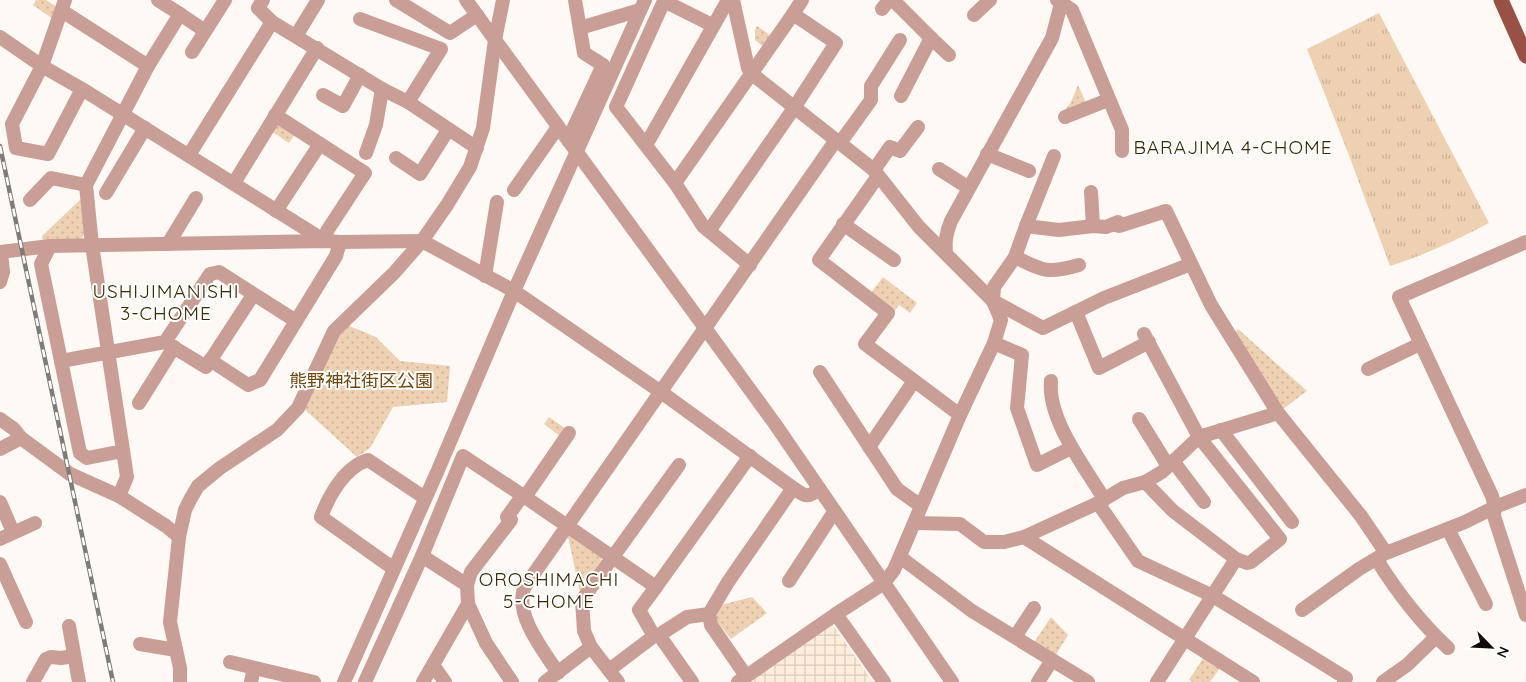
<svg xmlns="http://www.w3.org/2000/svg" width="1526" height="682" font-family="Quicksand,'Noto Sans JP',sans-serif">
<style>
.industrial{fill:url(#industrial-grid)}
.grass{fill:url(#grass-tufts)}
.park{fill:url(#park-dots)}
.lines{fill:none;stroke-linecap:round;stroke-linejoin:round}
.minor{stroke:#c99e96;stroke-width:14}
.major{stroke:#995045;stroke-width:15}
.rail-casing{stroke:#7f7b76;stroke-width:4.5}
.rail{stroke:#fff;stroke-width:2.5;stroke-dasharray:8;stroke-linecap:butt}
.labels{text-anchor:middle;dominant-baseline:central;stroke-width:4;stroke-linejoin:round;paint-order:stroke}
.park-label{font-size:18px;fill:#6f470d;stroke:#fff}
.neighbourhood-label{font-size:19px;letter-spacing:1px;fill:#3a2900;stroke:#fff}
</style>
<defs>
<pattern id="industrial-grid" width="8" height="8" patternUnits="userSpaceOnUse" patternTransform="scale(1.25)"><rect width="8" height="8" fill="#feeddb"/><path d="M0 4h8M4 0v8" fill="none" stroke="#d9caba"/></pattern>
<pattern id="grass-tufts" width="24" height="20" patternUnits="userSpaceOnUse" patternTransform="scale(1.25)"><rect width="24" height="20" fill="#edd1b2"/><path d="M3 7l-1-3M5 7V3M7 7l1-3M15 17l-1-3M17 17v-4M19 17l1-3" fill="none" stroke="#cab298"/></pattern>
<pattern id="park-dots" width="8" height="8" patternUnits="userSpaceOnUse" patternTransform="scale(1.25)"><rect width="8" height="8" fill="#edd1b2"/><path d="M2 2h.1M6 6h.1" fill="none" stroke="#cab298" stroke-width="1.8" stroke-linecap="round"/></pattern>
</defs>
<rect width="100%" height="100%" fill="#fef9f4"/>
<!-- industrial -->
<path class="industrial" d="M832 624 873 682H749Z"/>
<!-- grass -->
<path class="grass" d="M1379 13 1489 223C1457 240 1425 255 1390 266L1350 158 1307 49Z"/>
<!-- park -->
<g class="park">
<path d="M36 0H46L57 7 53 19 33 5Z"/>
<path d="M757 26 771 36 764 47 755 40V30Z"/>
<path d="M1078 85 1087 105 1062 114 1071 102Z"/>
<path d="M281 125 295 134 289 143 271 131 275 126Z"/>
<path d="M82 198 86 231 81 239 43 242 42 236Z"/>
<path d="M883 277 917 303 910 313 899 305 893 313 870 294Z"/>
<path d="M347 325 376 337 400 361 450 366 447 402 393 407 370 448 357 457 302 407 337 333Z"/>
<path d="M1238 329 1307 391 1283 409 1235 332Z"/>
<path d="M549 417 566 429 561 437 544 424Z"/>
<path d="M571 534 601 556 602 561 580 593 568 536Z"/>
<path d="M752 597 767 613 731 639 715 619 721 605Z"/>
<path d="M1051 617 1068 635 1054 658 1033 644Z"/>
<path d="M1204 657 1220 668 1210 682H1192L1189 680Z"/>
</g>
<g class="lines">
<!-- minor -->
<g class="minor">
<path d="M65 0 42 66 12 124 16 148 48 154 82 89"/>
<path d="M263 0 258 8 272 22 382 89 408 102 477 148"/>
<path d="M396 0 450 33 477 15"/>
<path d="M466 0 775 424 952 682"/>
<path d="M733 0 748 68 752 74 874 170 919 227 993 301 1001 320 994 343 960 415 894 570 884 583 836 614 738 682"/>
<path d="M893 0 931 38 901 96"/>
<path d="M1057 0 1072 10 1122 130V151"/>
<path d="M882 9 889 0"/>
<path d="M62 11 148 66"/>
<path d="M180 14 205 31"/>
<path d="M793 14 802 0"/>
<path d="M974 15 990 0"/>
<path d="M360 19 441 49 408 102"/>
<path d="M712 25 664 1 616 107 675 183 703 226 750 265"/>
<path d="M580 28 640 10"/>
<path d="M296 36 318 0"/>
<path d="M0 37 42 66 82 89 325 241 327 231 365 173 275 115"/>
<path d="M931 38 949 55"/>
<path d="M192 52 225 0"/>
<path d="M323 95 343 106 360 75"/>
<path d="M1065 117 1108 100"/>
<path d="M568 140 603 65 584 53 575 0"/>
<path d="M840 143 871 100V86L900 40"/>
<path d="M646 145 728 0"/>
<path d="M366 153 376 125 382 89"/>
<path d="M987 154 1029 171"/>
<path d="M189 155 272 22"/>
<path d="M396 158 420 174 448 130"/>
<path d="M939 169 969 188"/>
<path d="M874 170 890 147 900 151 918 127"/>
<path d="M878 176 819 260 888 313 865 344 960 415"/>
<path d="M234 183 317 48"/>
<path d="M675 183 793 14 836 43 794 108 709 231"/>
<path d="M514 190 558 127"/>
<path d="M1091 192 1093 226"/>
<path d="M106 193 145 128"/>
<path d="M30 200 51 178 86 185"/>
<path d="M276 211 320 144"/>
<path d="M843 224 894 260"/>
<path d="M1026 226 1054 156"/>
<path d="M1526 242 1399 297 1492 496 1495 507 1494 516 1526 615"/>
<path d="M168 244 196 198"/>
<path d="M50 246 41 264 80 453 87 458 123 451"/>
<path d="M0 252 50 246 325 241 340 242 422 241 514 291 661 392 793 488C805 496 807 499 819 489"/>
<path d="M946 253C945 241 946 233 951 221L1052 38 1062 0"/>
<path d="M1015 257C1043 271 1048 274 1079 265"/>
<path d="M1191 264 1104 298 1043 328 993 301 994 287 1015 257 1026 226 1059 230 1093 226 1106 227 1118 222 1119 226 1166 211 1211 305 1278 413 1361 516 1386 553 1465 522 1495 507 1526 495"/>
<path d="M485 276 497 202"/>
<path d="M0 282 3 272 1 252"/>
<path d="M1076 312 1099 368 1149 342"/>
<path d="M1144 334 1199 437 1280 539 1251 562 1247 563 1236 559"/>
<path d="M165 342 206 367 253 295"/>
<path d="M994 343 1022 355 1017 408 1037 465 1071 448"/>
<path d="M210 360 248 385 260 380 336 256 340 242"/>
<path d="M61 361 165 342 210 274 219 272 296 321"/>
<path d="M1368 369 1420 344"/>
<path d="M820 372 897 489 921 506"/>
<path d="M1051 381C1047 419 1085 467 1104 499"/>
<path d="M139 403 174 347"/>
<path d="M0 419 14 429 21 438 70 474 119 496 166 526 179 537"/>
<path d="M1139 419 1168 466"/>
<path d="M1221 430 1292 522"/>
<path d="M869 447 914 381"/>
<path d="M0 449 21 438"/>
<path d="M1173 461 1204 502"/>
<path d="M1145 482 1173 511 1236 559 1157 682"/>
<path d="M119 496 127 477 92 245 86 185 148 66 180 14 158 0"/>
<path d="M525 497 569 433"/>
<path d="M0 502 13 532"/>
<path d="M1098 503 1138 561 1213 596 1346 678 1344 682"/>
<path d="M915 523 960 524 984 542H1004L1024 537 1098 503 1123 488 1145 482 1162 472 1199 437 1278 413"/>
<path d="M1448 529 1486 604"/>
<path d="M1024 537 1253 682"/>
<path d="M0 539 35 523"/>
<path d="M422 556 463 456 525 497 656 587 750 456"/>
<path d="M900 557 972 611 1088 682"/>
<path d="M1377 560C1397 592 1420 622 1448 648"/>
<path d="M0 564 26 622"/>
<path d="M394 569 321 517C329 495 345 467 368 460L425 498"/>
<path d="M789 581 834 512"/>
<path d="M467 585 471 572 511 520 507 517 523 495"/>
<path d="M1302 610 1359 569 1384 554"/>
<path d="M836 614 884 682"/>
<path d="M69 626 79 682"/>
<path d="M659 635 692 682"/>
<path d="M654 636 639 610 656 587"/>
<path d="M1015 637 1034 608"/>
<path d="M140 644 176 650"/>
<path d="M230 662 314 682"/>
<path d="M433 665 445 682"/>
<path d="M609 670 654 636 659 635 687 617 709 614"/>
<path d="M558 673C543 650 515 616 524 588L836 140"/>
<path d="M746 676 711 625 709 614 728 582 793 488"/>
<path d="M33 682 46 659 51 657 61 658 74 656"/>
<path d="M180 682V668L170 622 179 537 185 510 191 498 198 486 220 468 277 430 298 408 334 331 394 273 422 241 447 205 470 167 483 128 495 40 503 0"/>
<path d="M251 682 254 668"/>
<path d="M344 682 438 470 514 291 645 0"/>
<path d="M365 682 422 556 467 585 468 604 486 643 512 682"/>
<path d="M423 682 468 604"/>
<path d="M545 682 591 647"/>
<path d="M618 682 591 647 584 631 582 600 679 465"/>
<path d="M1038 682 1052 660"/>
<path d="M1383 682 1407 665 1436 637"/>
</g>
<!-- major -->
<path class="major" d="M1501 0 1526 56"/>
<!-- rail casing -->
<g class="rail-casing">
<path id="rail" d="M0 146 113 682"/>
</g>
<!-- rail -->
<use href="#rail" class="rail"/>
</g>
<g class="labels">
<!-- park labels -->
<g class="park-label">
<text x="361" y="380">熊野神社街区公園</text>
</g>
<!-- neighbourhood labels -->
<g class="neighbourhood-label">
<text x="1233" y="147">BARAJIMA 4-CHOME</text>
<text x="166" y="291">USHIJIMANISHI<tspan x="166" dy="22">3-CHOME</tspan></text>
<text x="549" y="579">OROSHIMACHI<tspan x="549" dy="22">5-CHOME</tspan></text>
</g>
</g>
<!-- north arrow -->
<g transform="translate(1491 647) rotate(114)" stroke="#ffffff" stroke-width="4" paint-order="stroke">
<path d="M0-4L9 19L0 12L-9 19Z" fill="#100c08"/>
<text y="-8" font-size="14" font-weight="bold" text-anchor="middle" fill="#100c08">N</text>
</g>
</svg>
